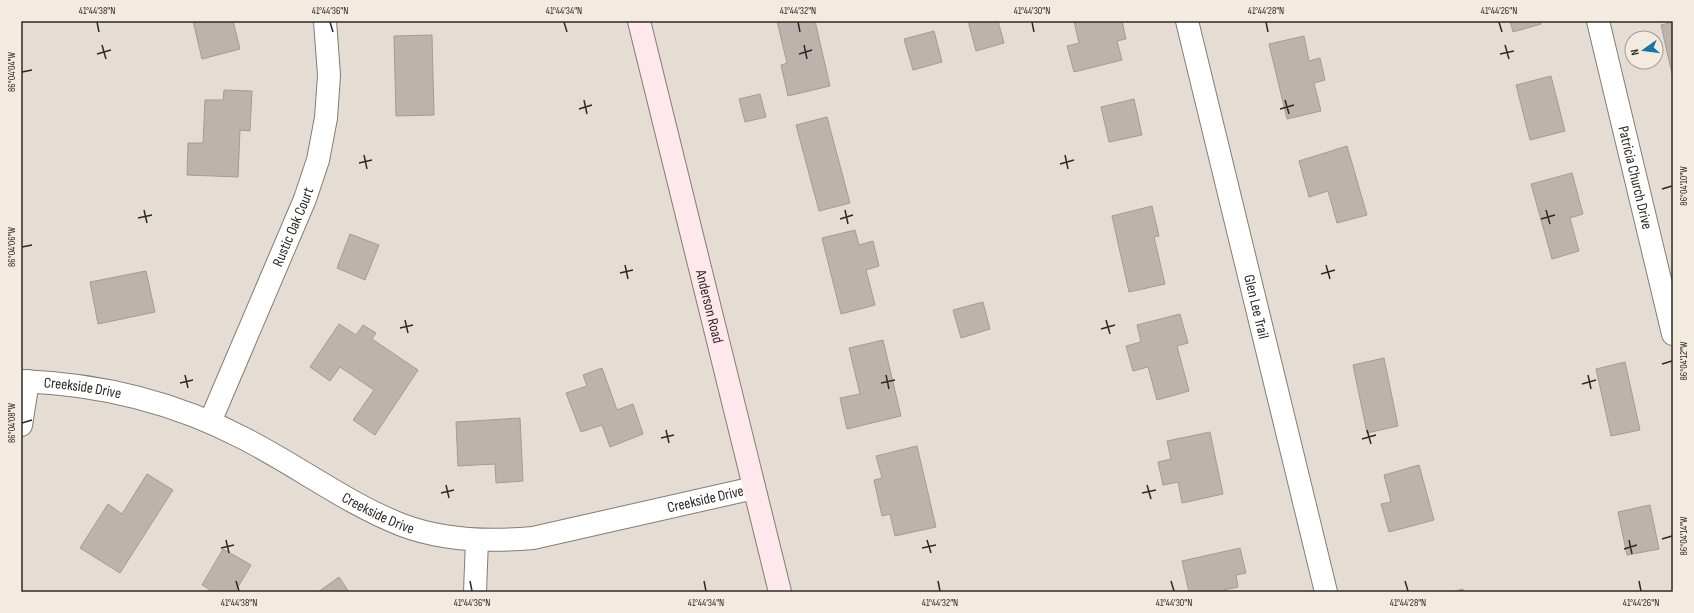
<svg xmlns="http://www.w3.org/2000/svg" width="1694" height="613" font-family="'Sofia Sans Condensed',sans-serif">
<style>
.building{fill:#beb3ac;stroke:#a69b94}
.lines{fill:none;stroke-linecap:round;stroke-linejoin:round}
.street-casing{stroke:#847d74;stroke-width:24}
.secondary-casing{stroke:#847d74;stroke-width:24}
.street{stroke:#fff;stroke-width:22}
.secondary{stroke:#fee8ec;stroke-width:22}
.ticks{fill:none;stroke:#2d2926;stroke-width:1.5}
.labels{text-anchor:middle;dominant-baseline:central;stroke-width:3;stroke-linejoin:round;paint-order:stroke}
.street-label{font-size:15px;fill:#2d2926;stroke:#f3eae0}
.neatline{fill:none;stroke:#2d2926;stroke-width:1.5}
.ticks-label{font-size:10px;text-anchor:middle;fill:#2d2926}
</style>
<rect width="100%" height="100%" fill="#e5ddd3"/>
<!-- building -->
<g class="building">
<path d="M193 21H233L240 49 202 59Z"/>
<path d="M777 21H815L830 86 788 96 781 65 787 63Z"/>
<path d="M968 21H998L1004 43 976 51Z"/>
<path d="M1074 21H1122L1126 39 1117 41 1122 60 1074 72 1067 46 1079 43Z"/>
<path d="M1510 21H1540L1541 24 1513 32Z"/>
<path d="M1673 22V78L1661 25Z"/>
<path d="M934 31 942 62 913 70 904 39Z"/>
<path d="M432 35 434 115 396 116 394 36Z"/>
<path d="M1304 36 1309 61 1320 58 1325 80 1314 83 1321 111 1287 119 1269 44Z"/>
<path d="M1551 76 1565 131 1530 140 1516 85Z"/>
<path d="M224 90 252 91 250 131 240 130 238 177 187 175 188 143H203L205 100H223Z"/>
<path d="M760 94 766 117 745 122 739 99Z"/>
<path d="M1134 99 1142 135 1109 142 1101 107Z"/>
<path d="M827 117 850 203 819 211 796 125Z"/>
<path d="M1347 146 1367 215 1337 223 1328 191 1309 197 1299 161Z"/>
<path d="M1572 173 1583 214 1570 218 1579 251 1552 259 1531 184Z"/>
<path d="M1152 206 1159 236 1154 237 1165 284 1129 292 1112 216Z"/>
<path d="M855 230 859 245 873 241 879 266 866 270 875 305 841 314 822 238Z"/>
<path d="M350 234 379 245 365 280 337 268Z"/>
<path d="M146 271 155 312 98 324 90 282Z"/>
<path d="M983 302 990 329 961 338 953 310Z"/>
<path d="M1180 314 1188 343 1177 346 1189 391 1157 400 1148 367 1133 371 1126 346 1141 342 1137 325Z"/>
<path d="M339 324 356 335 363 325 376 333 372 339 418 370 375 435 353 420 374 390 340 367 330 381 310 367Z"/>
<path d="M883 340 901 416 847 429 840 398 860 394 849 348Z"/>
<path d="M1384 358 1398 426 1367 433 1353 365Z"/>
<path d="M1625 362 1640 430 1611 436 1596 369Z"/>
<path d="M602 368 617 410 633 404 643 434 610 447 602 425 581 432 566 393 587 386 583 375Z"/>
<path d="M520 418 523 481 496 483 495 464 458 466 456 422Z"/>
<path d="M1210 432 1223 494 1182 503 1178 482 1163 485 1158 462 1171 459 1167 441Z"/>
<path d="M917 446 936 527 895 536 890 514 882 516 874 480 882 478 876 456Z"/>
<path d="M1419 465 1434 520 1389 532 1381 504 1391 502 1384 475Z"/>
<path d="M147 474 173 490 120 573 80 548 108 504 122 514Z"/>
<path d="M1650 505 1659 549 1627 555 1618 512Z"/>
<path d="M1240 548 1246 573 1236 575 1238 587 1224 590 1225 592H1189L1182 561Z"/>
<path d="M223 549 251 565 235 592H214L202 585Z"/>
<path d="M339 577 349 592H318Z"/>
<path d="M1463 589V592H1452Z"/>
</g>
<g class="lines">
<!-- street casing -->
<g class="street-casing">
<g id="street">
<path id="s1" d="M1187 21 1326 592"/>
<path id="s2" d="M1598 21 1673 334"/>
<path id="s3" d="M21 381C100 384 175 402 245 439 298 466 346 503 402 525 444 541 489 542 533 538L754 488"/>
<path id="s4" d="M210 422 305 199 318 160 326 118 329 75 325 21"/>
<path d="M21 425 28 381"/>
<path d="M475 592 477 540"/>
</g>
</g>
<!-- secondary casing -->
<g class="secondary-casing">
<g id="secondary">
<path id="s5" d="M639 21 780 592"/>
</g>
</g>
<!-- street -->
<use href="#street" class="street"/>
<!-- secondary -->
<use href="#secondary" class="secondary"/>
</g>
<!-- ticks -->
<path class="ticks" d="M97 22 99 32M330 22 333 32M564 22 567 32M798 22 800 32M1032 22 1034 32M1266 22 1268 32M1499 22 1502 32M102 45 106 59M804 45 807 59M1505 45 1509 59M97 54 111 50M799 54 812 50M1500 54 1514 51M22 72 32 70M584 100 587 114M1285 100 1289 114M579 109 592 105M1280 109 1294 105M364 155 367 169M1065 155 1068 169M359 163 372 160M1060 164 1074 160M1662 189 1672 186M144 210 147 223M845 210 848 224M1546 210 1550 224M138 218 152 215M840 219 853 215M1541 219 1555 215M22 247 32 245M625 265 628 279M1326 265 1330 279M620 273 633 270M1321 274 1335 270M405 320 408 333M1106 320 1110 334M400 328 413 325M1101 329 1115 325M1662 364 1672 361M185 375 188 388M886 375 889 389M1588 375 1591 389M180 383 193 380M881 383 895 380M1582 384 1596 380M22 423 32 420M666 430 669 443M1367 430 1371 444M661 438 674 435M1362 439 1376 435M446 485 449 498M1147 485 1151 499M441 493 454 490M1142 493 1156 490M1662 539 1672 536M226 540 229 553M927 540 931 553M1629 540 1632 554M221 548 234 545M922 548 936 545M1624 549 1637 545M236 581 239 591M470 581 472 591M704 581 706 591M938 581 940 591M1171 581 1174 591M1405 581 1408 591M1639 581 1641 591"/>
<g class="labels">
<!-- street labels -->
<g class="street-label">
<text stroke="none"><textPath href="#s2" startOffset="161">Patricia Church Drive</textPath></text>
<text stroke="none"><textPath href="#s4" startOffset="212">Rustic Oak Court</textPath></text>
<text stroke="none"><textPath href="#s1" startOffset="294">Glen Lee Trail</textPath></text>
<text stroke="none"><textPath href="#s5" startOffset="294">Anderson Road</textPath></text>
<text stroke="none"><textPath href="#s3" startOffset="62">Creekside Drive</textPath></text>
<text stroke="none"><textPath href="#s3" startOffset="722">Creekside Drive</textPath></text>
<text stroke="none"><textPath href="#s3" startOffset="386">Creekside Drive</textPath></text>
</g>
</g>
<!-- border -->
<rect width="1694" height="613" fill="none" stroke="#f3eae0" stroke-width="44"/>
<!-- north arrow -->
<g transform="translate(1644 50) rotate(256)"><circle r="19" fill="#f3eae0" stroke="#a49d96"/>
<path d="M0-3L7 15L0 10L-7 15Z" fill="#1378a4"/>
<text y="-6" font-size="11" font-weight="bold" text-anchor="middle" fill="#2d2926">N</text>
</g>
<rect x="22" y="22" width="1650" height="569" class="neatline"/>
<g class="ticks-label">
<text x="97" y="14">41°44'38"N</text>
<text x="330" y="14">41°44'36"N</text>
<text x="564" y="14">41°44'34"N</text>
<text x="798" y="14">41°44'32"N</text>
<text x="1032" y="14">41°44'30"N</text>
<text x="1266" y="14">41°44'28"N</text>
<text x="1499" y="14">41°44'26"N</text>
<text transform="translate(11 72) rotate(-90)" y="4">86°04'04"W</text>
<text transform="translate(1683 186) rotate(-90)" y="4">86°04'10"W</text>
<text transform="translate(11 247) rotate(-90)" y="4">86°04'06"W</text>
<text transform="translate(1683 361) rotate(-90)" y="4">86°04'12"W</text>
<text transform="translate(11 423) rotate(-90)" y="4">86°04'08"W</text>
<text transform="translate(1683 536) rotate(-90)" y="4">86°04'14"W</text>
<text x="239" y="606">41°44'38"N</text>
<text x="472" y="606">41°44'36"N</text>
<text x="706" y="606">41°44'34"N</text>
<text x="940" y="606">41°44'32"N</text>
<text x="1174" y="606">41°44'30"N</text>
<text x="1408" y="606">41°44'28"N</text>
<text x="1641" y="606">41°44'26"N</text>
</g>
</svg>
